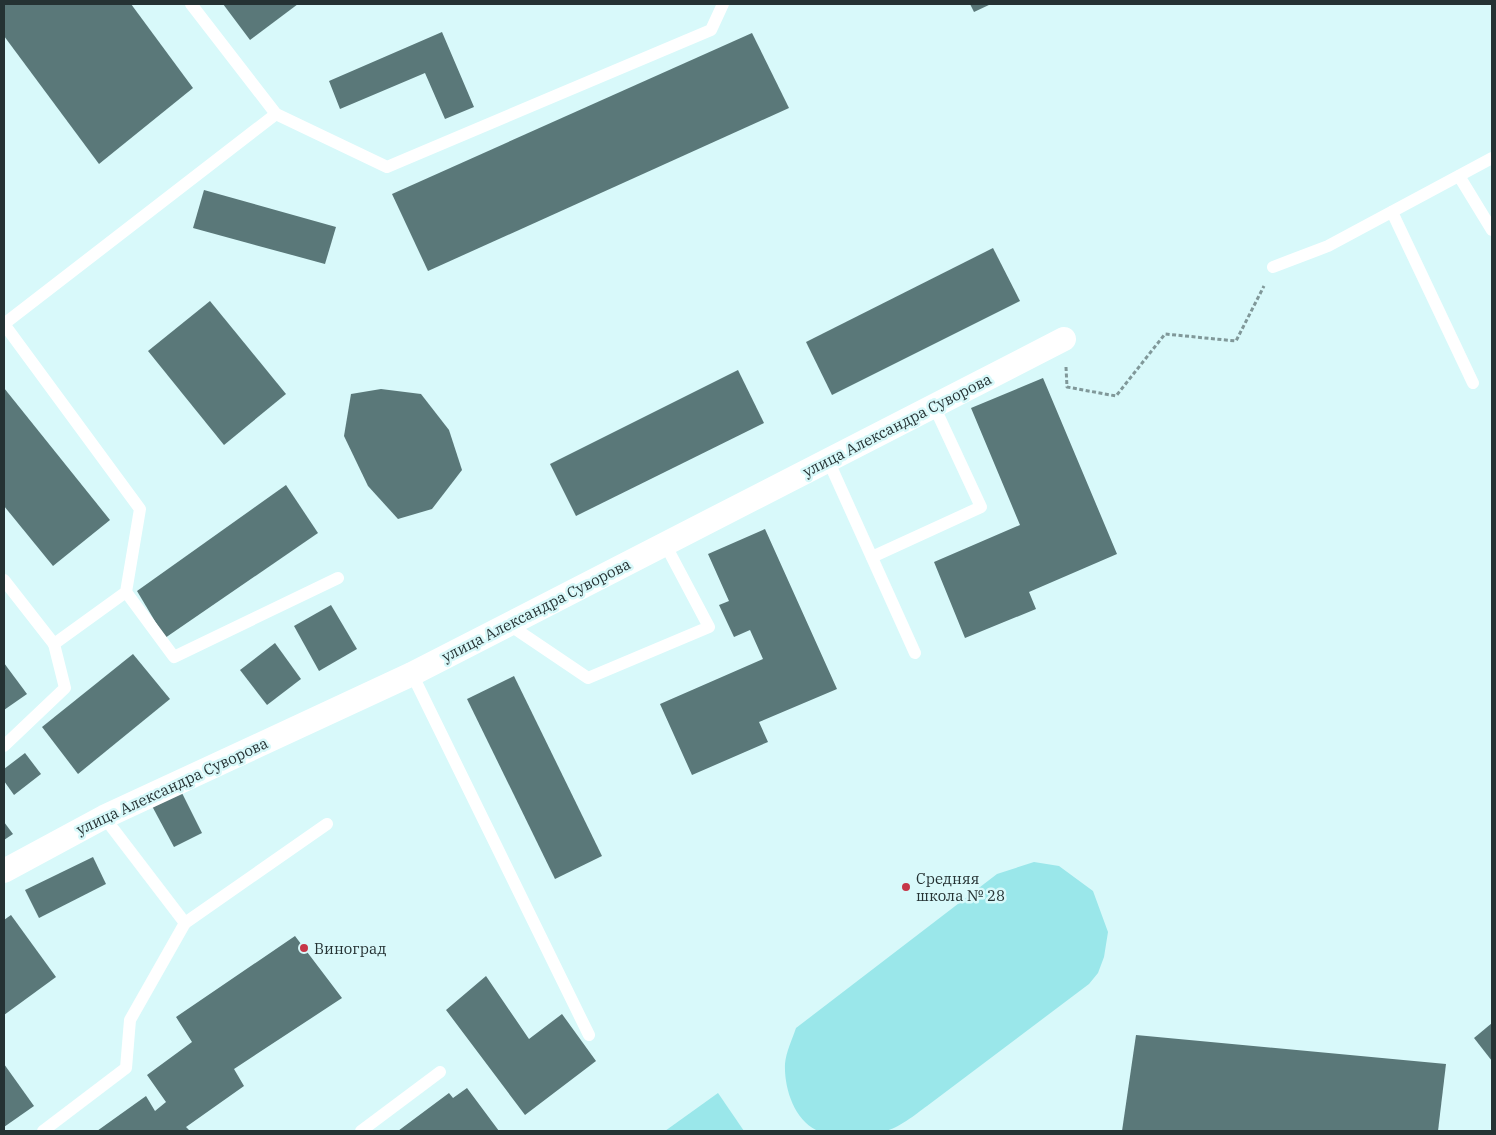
<svg xmlns="http://www.w3.org/2000/svg" width="1496" height="1135" font-family="'IBM Plex Serif',serif">
<style>
.green{fill:#9ae7ea}
.building{fill:#5a7879}
.lines{fill:none;stroke-linecap:round;stroke-linejoin:round}
.path{stroke:#809899;stroke-width:3;stroke-dasharray:4 2.5;stroke-linecap:butt}
.service{stroke:#fff;stroke-width:12}
.minor{stroke:#fff;stroke-width:24}
.poi-dot{fill:#c63647;stroke:#d8f9fa;stroke-width:2}
.labels{text-anchor:middle;dominant-baseline:central;stroke-width:5;stroke-linejoin:round;paint-order:stroke}
.street-label{font-size:15px;fill:#253233;stroke:#d8f9fa}
.poi-label{font-size:15px;fill:#253233;stroke:#d8f9fa;text-anchor:start}
</style>
<rect width="100%" height="100%" fill="#d8f9fa"/>
<!-- green -->
<g class="green">
<path d="M1034 862 1059 866 1093 891 1108 932 1104 957 1098 973 1089 984 927 1106C916 1114 898 1129 884 1131 877 1133 821 1133 816 1130 794 1119 784 1088 785 1064 786 1052 792 1040 796 1028L997 874Z"/>
<path d="M718 1093 744 1131H665Z"/>
</g>
<!-- building -->
<g class="building">
<path d="M4 4H131L193 88 99 164 4 36Z"/>
<path d="M223 4H298L250 40Z"/>
<path d="M970 4H991L974 12Z"/>
<path d="M442 32 474 107 445 119 425 73 340 109 329 81Z"/>
<path d="M752 33 789 108 428 271 392 194Z"/>
<path d="M204 190 336 227 325 264 193 228Z"/>
<path d="M993 248 1020 301 832 395 806 342Z"/>
<path d="M210 301 286 394 224 445 148 351Z"/>
<path d="M738 370 764 423 576 516 550 464Z"/>
<path d="M1043 378 1117 554 1029 592 1036 609 965 638 934 562 1020 525 971 408Z"/>
<path d="M4 388 110 520 53 566 4 506Z"/>
<path d="M381 389 421 394 449 430 462 470 432 509 398 519 368 486 344 436 351 394Z"/>
<path d="M286 485 318 533 165 638 137 591Z"/>
<path d="M765 529 837 689 759 722 768 742 692 775 660 704 763 659 750 630 734 637 719 605 729 601 708 554Z"/>
<path d="M331 605 357 649 319 671 294 626Z"/>
<path d="M275 643 301 679 267 705 240 670Z"/>
<path d="M133 654 170 699 78 774 42 727Z"/>
<path d="M4 663 27 694 4 710Z"/>
<path d="M514 676 602 856 555 879 467 699Z"/>
<path d="M25 753 41 774 14 795 4 781V769Z"/>
<path d="M181 791 202 833 174 847 152 806Z"/>
<path d="M4 822 13 834 4 840Z"/>
<path d="M93 857 106 884 39 918 25 890Z"/>
<path d="M11 915 56 977 4 1015V920Z"/>
<path d="M295 936 342 998 234 1069 244 1086 186 1127 190 1131H97L146 1096 155 1111 166 1102 147 1075 192 1042 176 1017Z"/>
<path d="M486 976 529 1039 562 1014 596 1061 525 1115 446 1010Z"/>
<path d="M1492 1023V1061L1474 1038Z"/>
<path d="M1136 1035 1446 1064 1438 1131H1122Z"/>
<path d="M4 1064 34 1106 4 1127Z"/>
<path d="M467 1088 499 1131H398L449 1093 453 1098Z"/>
</g>
<g class="lines">
<!-- path -->
<path class="path" d="M1066 367 1067 387 1116 396 1165 334 1236 341 1264 286"/>
<!-- service -->
<g class="service">
<path d="M191 4 276 114 387 167 711 30 723 4"/>
<path d="M1459 176 1492 230"/>
<path d="M1392 212 1473 383"/>
<path d="M1273 267 1328 246 1492 158"/>
<path d="M4 324 276 114"/>
<path d="M828 460 915 653"/>
<path d="M872 557 981 507 934 406"/>
<path d="M4 580 54 644"/>
<path d="M126 592 174 657 338 578"/>
<path d="M508 624 588 678 709 627 665 544"/>
<path d="M412 674 589 1035"/>
<path d="M4 746 65 688 54 644 126 592 140 509 4 324"/>
<path d="M185 923 327 824"/>
<path d="M43 1131 126 1068 130 1020 185 923 104 817"/>
<path d="M361 1131 440 1072"/>
</g>
<!-- minor -->
<path class="minor" d="M4 871 104 817 412 674 1064 339"/>
</g>
<!-- markers -->
<g class="poi-dot">
<circle cx="906" cy="887" r="5"/>
<circle cx="304" cy="948" r="5"/>
</g>
<g class="labels">
<!-- street labels -->
<g class="street-label">
<text transform="translate(897 425) rotate(-27)">улица Александра Суворова</text>
<text transform="translate(536 610) rotate(-27)">улица Александра Суворова</text>
<text transform="translate(172 786) rotate(-25)">улица Александра Суворова</text>
</g>
<!-- poi labels -->
<g class="poi-label">
<text x="916" y="878">Средняя<tspan x="916" dy="17">школа № 28</tspan></text>
<text x="314" y="948">Виноград</text>
</g>
</g>
<!-- border -->
<rect width="1496" height="1135" fill="none" stroke="#253233" stroke-width="10"/>
</svg>
